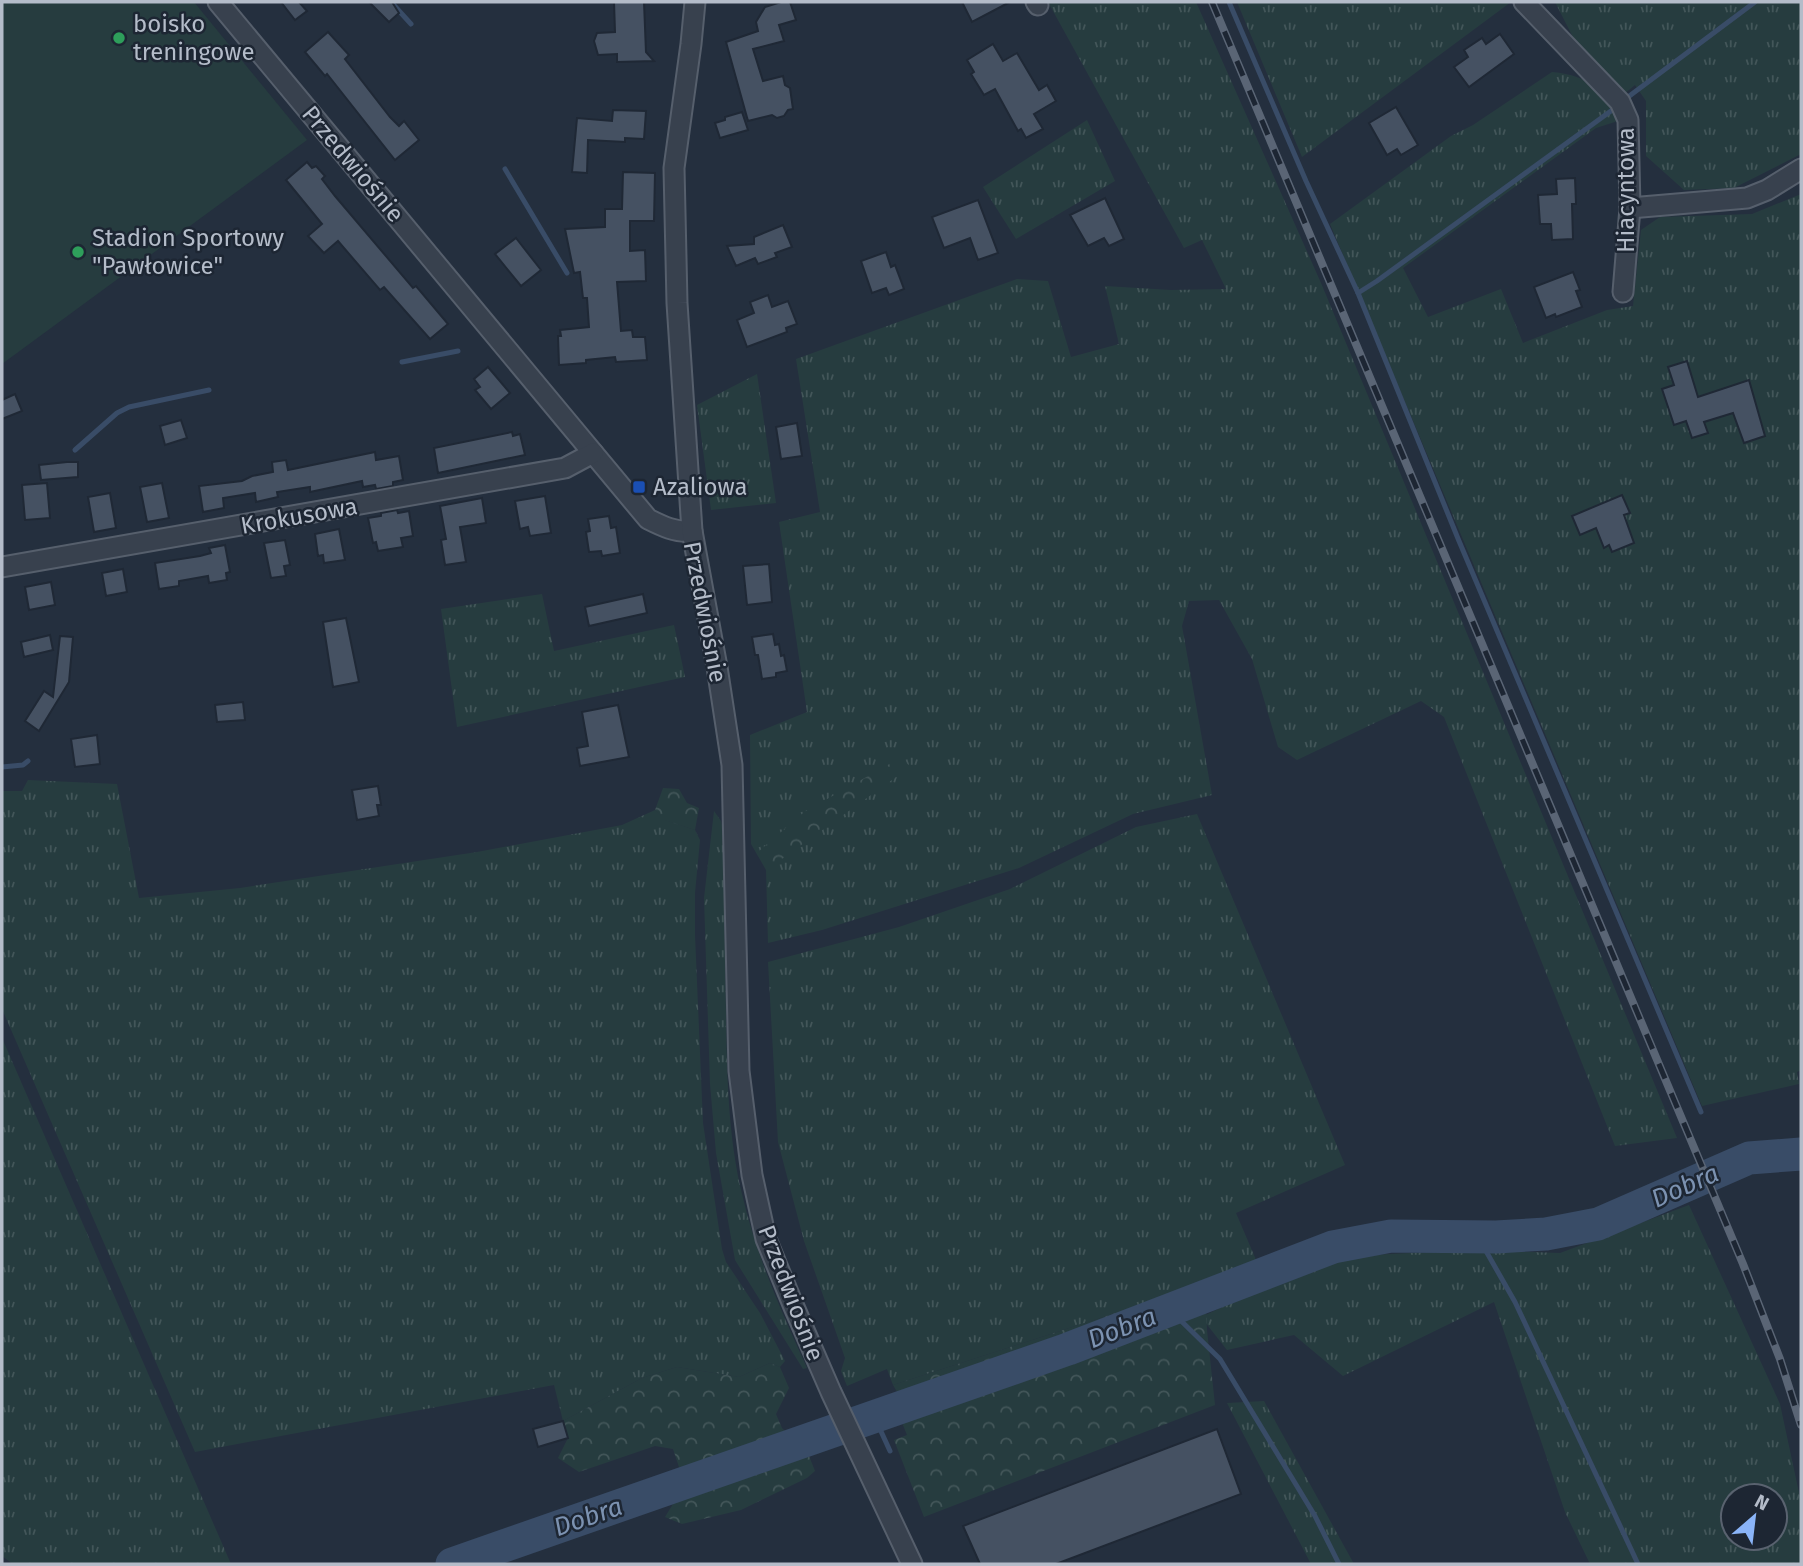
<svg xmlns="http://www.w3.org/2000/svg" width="1803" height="1566" font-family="'Fira Sans',sans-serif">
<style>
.grass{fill:url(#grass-tufts);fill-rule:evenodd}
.forest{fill:url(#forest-crowns)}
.pitch{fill:#263c3f}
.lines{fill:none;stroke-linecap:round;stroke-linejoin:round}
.stream{stroke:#394c67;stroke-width:5}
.river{stroke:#394c67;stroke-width:33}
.building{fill:#455162;stroke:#1f2835;stroke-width:2}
.minor-casing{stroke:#565f6c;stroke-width:23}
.minor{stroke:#38414e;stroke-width:19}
.rail-casing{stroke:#5a6575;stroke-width:8}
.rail{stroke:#1d2633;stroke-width:5;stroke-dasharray:16;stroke-linecap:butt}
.leisure-dot{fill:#2e9e5b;stroke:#1d2633;stroke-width:2.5}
.transit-dot{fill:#1a4fb4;stroke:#1d2633;stroke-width:2.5}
.labels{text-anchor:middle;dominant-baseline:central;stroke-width:5;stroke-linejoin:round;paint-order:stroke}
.poi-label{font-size:24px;fill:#b4bcc9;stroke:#1d2633;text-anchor:start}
.street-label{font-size:24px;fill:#b4bcc9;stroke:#1d2633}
.water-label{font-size:26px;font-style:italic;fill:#7c92b1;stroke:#1d2633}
</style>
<defs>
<pattern id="grass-tufts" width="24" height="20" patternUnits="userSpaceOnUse" patternTransform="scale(1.75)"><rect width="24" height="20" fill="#263c3f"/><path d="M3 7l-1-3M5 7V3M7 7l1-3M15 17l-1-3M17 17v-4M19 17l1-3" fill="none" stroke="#435659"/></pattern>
<pattern id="forest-crowns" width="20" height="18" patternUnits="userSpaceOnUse" patternTransform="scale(1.75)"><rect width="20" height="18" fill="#263c3f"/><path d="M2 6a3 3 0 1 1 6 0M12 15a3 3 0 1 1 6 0" fill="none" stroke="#435659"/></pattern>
</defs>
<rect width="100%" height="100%" fill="#242f3e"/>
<!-- grass -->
<g class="grass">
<path d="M1048 2H1196L1321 283 1677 1138 1615 1146 1444 717 1421 701 1297 760 1278 747 1252 659 1219 600 1189 601 1182 626 1212 795 1133 814 1019 868 822 930 768 943 766 870 751 844 750 735 807 712 779 522 820 512 796 359 1017 279 1048 281 1071 357 1119 344 1105 286 1171 290 1226 289 1202 240 1184 248Z"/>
<path d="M1237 2H1511L1302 157Z"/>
<path d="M1555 2H1801V154L1734 188 1684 190 1646 156V101L1635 85 1624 94 1576 43Z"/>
<path d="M1552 72C1592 76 1599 90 1621 120L1596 128 1403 268 1428 317 1501 289 1523 343 1607 310 1633 306 1641 230 1660 217 1752 214 1801 194V1070L1797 1072 1799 1084 1702 1106 1330 224 1451 136 1473 125Z"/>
<path d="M1087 120 1115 181 1016 239 983 187Z"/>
<path d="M757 374 776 503 711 510 697 405Z"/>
<path d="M542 594 554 651 674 625 685 677 457 727 441 609Z"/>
<path d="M28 780 117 784 139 898 240 888 477 852 622 825 655 810 665 820 695 830 700 840 695 893V935L703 1123 722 1249 726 1262 760 1313 785 1361 780 1367 770 1363 739 1377 677 1367 642 1378 563 1421 554 1385 195 1452 2 1009V791H22Z"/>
<path d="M714 811 721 821 723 830C724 891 725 953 726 1015 727 1075 728 1136 742 1194 756 1255 781 1311 807 1368L803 1369 735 1260 716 1153 710 1084 704 898Z"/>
<path d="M1197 814 1345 1165 1236 1213 1257 1262 1205 1284 893 1385 887 1369 847 1386 841 1371 845 1358 804 1241 778 1142 768 962 899 927 1010 889 1136 827Z"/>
<path d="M2 1038 231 1564H13L2 1556Z"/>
<path d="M1689 1205 1780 1404 1801 1502V1564H1590L1565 1512 1494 1302 1343 1376 1294 1335 1227 1350 1201 1317 1330 1257 1470 1250 1560 1253ZM1733 1496H1775V1538H1733Z"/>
<path d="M1264 1401 1354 1564H1311L1227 1403Z"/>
</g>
<!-- forest -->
<g class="forest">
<path d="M902 757 910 767 768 869 758 852 804 812Z"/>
<path d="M663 788 679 789 687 803 699 808 695 830 664 820 655 810Z"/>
<path d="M1205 1284 1207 1330 1215 1405 924 1517 894 1440 907 1435 899 1415 1019 1370 1013 1355 899 1395 893 1385Z"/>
<path d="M770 1363 780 1367 789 1388 776 1414 782 1428 789 1435 681 1473 673 1449 655 1446 579 1472 558 1458 568 1438 563 1421 642 1378 677 1367 739 1377Z"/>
<path d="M809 1456 815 1471 807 1478 741 1510 682 1524 665 1517 676 1499Z"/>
</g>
<!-- pitch -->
<path class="pitch" d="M2 2H194L307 140 2 364Z"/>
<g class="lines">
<!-- stream -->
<g class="stream">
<path d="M391 2 411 24"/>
<path d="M1229 2 1306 181 1358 293 1459 541 1701 1112"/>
<path d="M1628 97 1755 2"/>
<path d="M505 169 567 273"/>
<path d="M1358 293 1377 281 1615 108"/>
<path d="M402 362 458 351"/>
<path d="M75 450 117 413 129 407 209 390"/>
<path d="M2 767 23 765 28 761"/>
<path d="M1478 1237 1515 1302 1638 1564"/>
<path d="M1170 1310 1220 1359 1315 1516 1339 1564"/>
<path d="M874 1416 890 1451"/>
</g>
<!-- river -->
<path class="river" d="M452 1564 1068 1349 1333 1247 1391 1236 1496 1237 1546 1234 1598 1224 1749 1158 1801 1154"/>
</g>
<!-- building -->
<g class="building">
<path d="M281 2H299L307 11 295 20Z"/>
<path d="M369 2H392L399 13 389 22Z"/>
<path d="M614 2H644L646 52 654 61 617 62V54L598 55 594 41 597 33 615 32Z"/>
<path d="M781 2H790L796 20 779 25 784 41 753 49 763 81 783 76 785 85 790 88 793 109 788 110 784 116 777 118 772 115 748 121 726 42 758 31 756 22 765 7Z"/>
<path d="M962 2H1010L972 22Z"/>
<path d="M328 32 349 55 345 59 390 117 399 126 404 121 419 140 395 160 327 74 325 76 305 52Z"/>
<path d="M1500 34 1514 54 1469 87 1454 67 1468 57 1464 50 1482 38 1486 44Z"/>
<path d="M993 44 1003 61 1017 53 1039 90 1047 85 1056 101 1034 114 1043 129 1026 138 1021 129 1018 131 995 89 984 95 971 74 974 72 967 60Z"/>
<path d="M1396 107 1418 145 1401 155 1397 149 1387 155 1369 123Z"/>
<path d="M613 110 646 111 644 139 625 138V142L588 140 587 173 572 172 577 118 612 121Z"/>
<path d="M742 112 748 130 720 138 715 123 725 120V117Z"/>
<path d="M307 162 312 168 316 166 325 176 322 179 335 196 413 288 416 286 448 324 430 339 384 287 380 290 338 241 324 253 308 236 322 224 286 180Z"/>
<path d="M623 172 655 173 654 221H630V251L645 250 646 281 617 282 621 331 632 330 633 337H645L647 360 616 362 615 357 586 360V363L559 365 558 336H561L560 330 589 327 587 298H583L580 272 574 273 565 229 605 227V209H622Z"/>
<path d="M1575 178 1576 204H1572L1573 239 1552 240 1551 224H1540L1538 195 1557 194 1556 179Z"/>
<path d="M1105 198 1124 239 1109 246 1104 238 1088 246 1070 215Z"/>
<path d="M978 200 998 253 978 260 970 238 944 248 932 217Z"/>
<path d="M783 225 792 247 775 253 777 257 758 264 755 258 736 266 727 246 754 244V237Z"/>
<path d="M516 238 541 270 521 286 495 254Z"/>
<path d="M886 252 891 267 895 265 904 289 889 295 886 288 872 293 861 261Z"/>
<path d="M1573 272 1580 290 1576 291 1582 307 1556 317 1555 314 1546 318 1534 287Z"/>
<path d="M768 295 772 307 788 301 797 324 786 328 787 332 747 347 737 320 754 313 750 302Z"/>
<path d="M1687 361 1698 397 1749 380 1765 436 1744 443 1733 413 1704 422 1708 433 1692 438 1686 421 1674 425 1662 389 1674 385 1668 367Z"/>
<path d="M488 367 510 393 491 409 475 390 480 387 474 379Z"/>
<path d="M15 394 22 411 2 419V400Z"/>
<path d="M181 420 187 438 165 445 160 426Z"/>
<path d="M797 423 802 456 781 459 776 427Z"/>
<path d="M512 432 513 436 520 434 525 455 438 473 434 448Z"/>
<path d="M375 452 376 460 399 456 403 480 393 482V486L376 489 375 485 363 487 362 481 310 492V487L277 492 278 497 256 502 255 493 223 498 224 508 203 512 199 486 242 481 252 476 273 472 272 462 286 460 288 470Z"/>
<path d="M67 462H78V477L41 480 39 465Z"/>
<path d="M47 483 50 518 25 520 22 485Z"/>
<path d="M162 483 169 518 147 522 140 487Z"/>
<path d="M110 493 116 528 94 532 88 497Z"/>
<path d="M1622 495 1630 513 1624 515 1634 543 1612 552 1609 545 1604 548 1596 528 1580 535 1572 516Z"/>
<path d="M545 496 551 533 530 536 528 527 520 529 515 501Z"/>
<path d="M482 498 486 523 460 527 466 562 445 565 441 540 446 539 440 506Z"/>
<path d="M397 510 398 513 409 511 413 536 401 538 403 547 378 551 376 542 373 543 368 518 381 516V513Z"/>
<path d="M609 516 611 528 616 527 620 553 602 556 601 551 589 552 586 532 590 531 588 519Z"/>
<path d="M339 529 345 560 324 563 323 555 318 556 315 534Z"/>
<path d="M285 540 290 565 284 566 286 576 271 578 264 543Z"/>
<path d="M225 545 230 572 226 573 227 580 209 583 208 576 179 581V586L159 589 155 563 200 556 211 553 209 548Z"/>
<path d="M769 564 772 602 747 605 743 566Z"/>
<path d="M123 569 127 592 106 596 102 573Z"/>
<path d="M51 582 55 605 29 610 25 587Z"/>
<path d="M643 594 647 613 589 626 585 607Z"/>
<path d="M346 618 359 682 333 687 323 622Z"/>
<path d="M773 634 775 645 779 644 781 656 784 655 787 671 776 673V677L762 679 758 655H755L752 637Z"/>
<path d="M50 635 53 650 24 657 21 642Z"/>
<path d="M60 636 73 637 69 682 39 731 25 721 44 691 53 697Z"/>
<path d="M243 702 245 720 217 722 215 705Z"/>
<path d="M618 705 629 757 580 766 577 748 588 746 582 712Z"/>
<path d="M97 735 100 764 75 767 71 739Z"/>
<path d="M378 786 381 805H377L379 816 357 820 352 790Z"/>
<path d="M563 1421 568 1438 538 1447 533 1429Z"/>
<path d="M1217 1429 1241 1494 1056 1564H980L963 1526Z"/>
</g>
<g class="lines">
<!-- minor casing -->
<g class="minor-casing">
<g id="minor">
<path d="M218 2 648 519C662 526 676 533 692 531"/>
<path d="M695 2 691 44 674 168 677 303 692 531 717 667 732 765 739 1071 752 1175 766 1239 794 1307 831 1392 912 1564"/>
<path d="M1036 2 1038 5"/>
<path d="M1524 2 1620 102 1628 120 1630 208 1623 292"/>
<path d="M1630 208 1747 198 1767 190 1801 169"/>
<path d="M2 567 565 468 593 453"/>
</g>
</g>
<!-- minor -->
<use href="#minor" class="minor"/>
<!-- rail casing -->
<g class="rail-casing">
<path id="rail" d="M1212 2 1743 1264 1780 1359 1801 1425"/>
</g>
<!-- rail -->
<use href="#rail" class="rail"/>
</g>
<!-- markers -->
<g class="leisure-dot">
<circle cx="119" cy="38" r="7"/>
<circle cx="78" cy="252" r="7"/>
</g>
<rect class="transit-dot" x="632" y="480" width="14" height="14" rx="3.5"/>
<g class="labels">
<!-- poi labels -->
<g class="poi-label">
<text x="133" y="24">boisko<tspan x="133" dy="28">treningowe</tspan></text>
<text x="92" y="238">Stadion Sportowy<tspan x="92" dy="28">"Pawłowice"</tspan></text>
<text x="653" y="487">Azaliowa</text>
</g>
<!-- street labels -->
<g class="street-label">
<text transform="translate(353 164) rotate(50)">Przedwiośnie</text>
<text transform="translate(1626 190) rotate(-90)">Hiacyntowa</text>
<text transform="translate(299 516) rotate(-10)">Krokusowa</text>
<text transform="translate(705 612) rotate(79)">Przedwiośnie</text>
<text transform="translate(791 1293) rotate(69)">Przedwiośnie</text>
</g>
<!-- water labels -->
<g class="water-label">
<text transform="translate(1685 1186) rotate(-24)">Dobra</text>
<text transform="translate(1122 1328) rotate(-21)">Dobra</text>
<text transform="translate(588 1517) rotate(-19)">Dobra</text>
</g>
</g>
<!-- border -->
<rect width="1803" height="1566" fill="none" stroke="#b4bcc9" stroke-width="7"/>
<!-- north arrow -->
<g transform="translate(1754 1517) rotate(28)"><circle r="33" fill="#1d2633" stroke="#59626f" stroke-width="2"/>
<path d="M0-5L12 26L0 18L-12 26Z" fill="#8ab4f8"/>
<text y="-10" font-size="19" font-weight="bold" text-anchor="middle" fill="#b4bcc9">N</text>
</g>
</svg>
